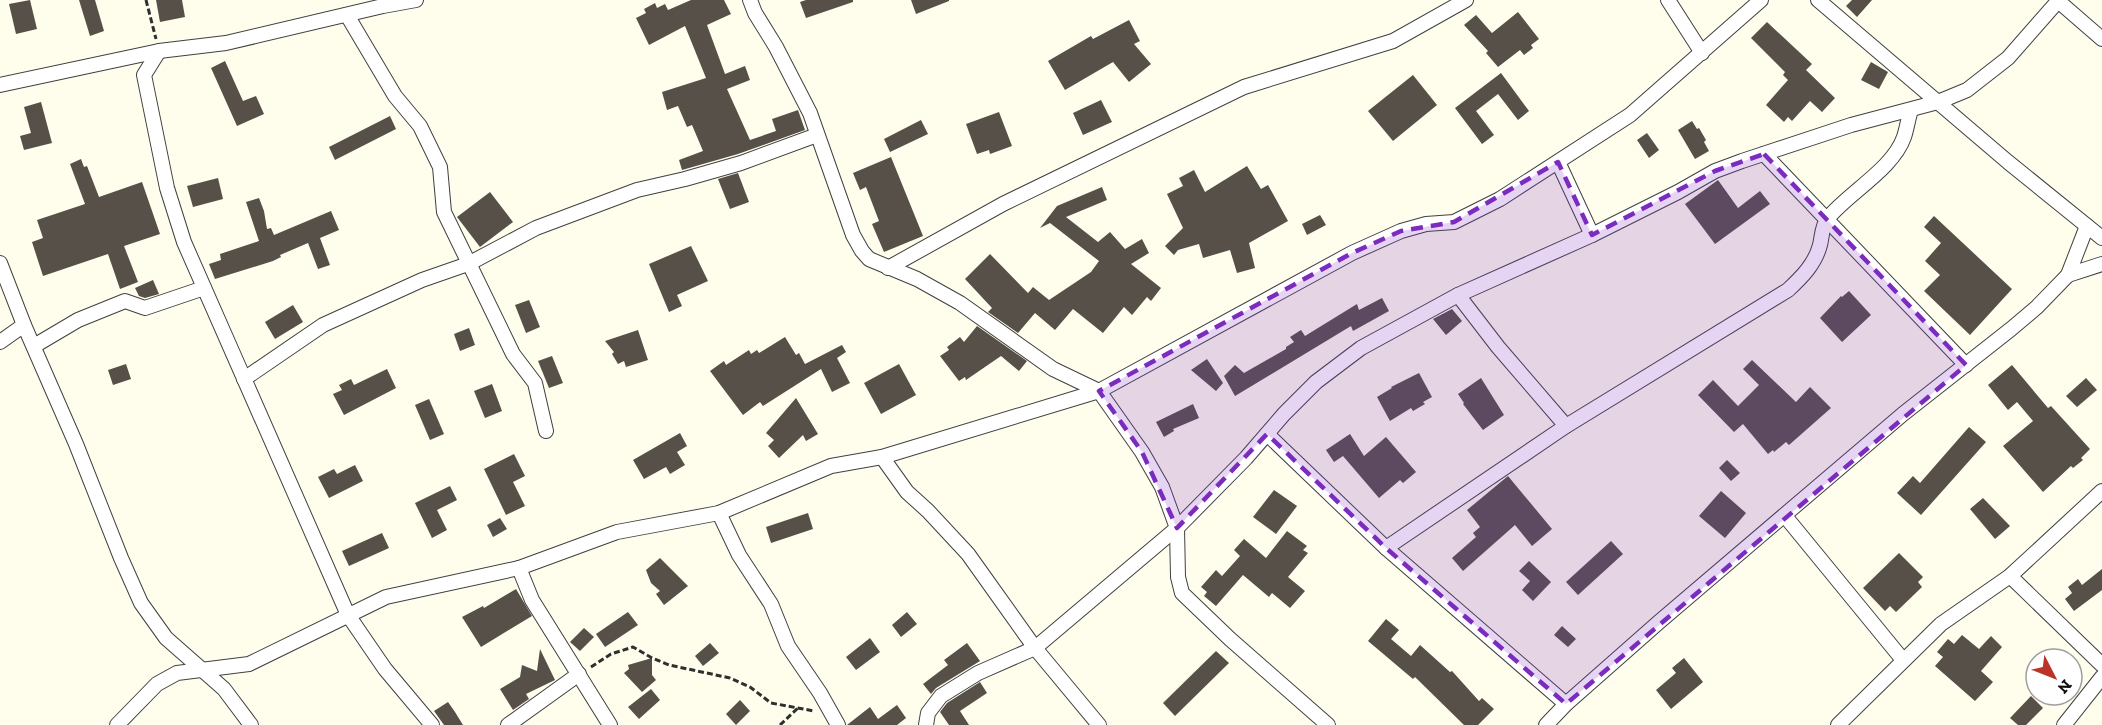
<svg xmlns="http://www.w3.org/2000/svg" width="2102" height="725" font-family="'Zilla Slab',serif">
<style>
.building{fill:#565049}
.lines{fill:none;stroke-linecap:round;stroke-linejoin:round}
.minor-casing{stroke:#404040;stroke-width:16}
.path{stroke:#2f2f2f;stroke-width:3;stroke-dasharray:6 3;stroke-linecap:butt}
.minor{stroke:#fff;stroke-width:14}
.marked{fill:#7b2cbf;fill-opacity:0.2;stroke:#7b2cbf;stroke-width:4.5;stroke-dasharray:12 8;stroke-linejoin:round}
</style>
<rect width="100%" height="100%" fill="#fffeed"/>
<!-- building -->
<g class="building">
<path d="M30 0 37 29 16 34 9 4Z"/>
<path d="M79 0H95L104 31 90 36Z"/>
<path d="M156 0H182L185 17 160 22Z"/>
<path d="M691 0H724L731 14 707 25 725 74 745 66 750 80 727 89 750 140 776 131 772 119 798 110 805 130 738 154 682 170 679 160 703 151 692 125 687 127 678 106 667 110 662 92 706 78 685 26 649 45 636 18 646 13 644 9 655 3 657 8 665 4 668 10Z"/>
<path d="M806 0H853V2L806 18 800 2Z"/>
<path d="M911 0H949V1L916 14Z"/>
<path d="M1852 0H1872L1857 17 1846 6Z"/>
<path d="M1518 12 1539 39 1531 45 1533 48 1524 55 1520 50 1498 67 1486 53 1488 51 1464 25 1476 15 1492 33Z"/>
<path d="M1129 20 1140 41 1134 44 1151 64 1129 82 1113 62 1065 90 1048 61 1091 36 1093 39Z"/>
<path d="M1767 22 1812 64 1806 70 1835 98 1822 112 1810 101 1792 121 1788 117 1784 122 1766 105 1788 80 1783 75 1785 72 1751 38Z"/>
<path d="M225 61 243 101 256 96 264 114 237 126 211 68Z"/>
<path d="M1871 62 1888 72 1879 89 1861 80Z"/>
<path d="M1501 73 1529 111 1518 120 1498 94 1476 111 1494 135 1482 144 1455 108Z"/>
<path d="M1413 75 1437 105 1393 141 1368 111Z"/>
<path d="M1101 100 1112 122 1083 135 1073 113Z"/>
<path d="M41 102 52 143 24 150 20 136 31 133 24 107Z"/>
<path d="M999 112 1012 146 990 154 989 150 977 154 966 124Z"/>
<path d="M390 116 396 129 335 160 329 147Z"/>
<path d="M921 120 928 134 890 152 884 139Z"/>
<path d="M1692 121 1697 129 1699 128 1706 140 1704 142 1709 151 1695 159 1678 130Z"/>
<path d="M1647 133 1659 150 1649 158 1637 140Z"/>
<path d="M891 157 923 236 884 252 872 224 879 221 866 187 860 190 853 173Z"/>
<path d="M81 159 84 167 87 166 99 197 142 182 160 234 124 246 138 282 120 289 108 254 43 276 32 242 43 238 37 220 85 204 70 164Z"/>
<path d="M1247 166 1261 189 1268 185 1288 221 1249 243 1255 268 1237 273 1230 250 1203 258 1199 244 1178 250 1174 255 1165 246 1183 228 1167 194 1183 186 1179 178 1194 170 1205 192Z"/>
<path d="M738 173 749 202 730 209 718 179Z"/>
<path d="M218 178 223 199 193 207 187 186Z"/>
<path d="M1718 180 1738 208 1760 191 1770 204 1715 244 1685 204Z"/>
<path d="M1102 187 1107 200 1066 217 1098 242 1110 232 1125 249 1142 239 1149 253 1131 264 1161 288 1151 301 1147 297 1132 315 1124 307 1103 333 1073 309 1055 330 1035 313 1018 333 988 312 992 308 965 279 990 254 1028 293 1033 287 1049 300 1091 272 1099 261 1050 223 1040 228 1057 206Z"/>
<path d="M490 192 513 222 480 247 457 217Z"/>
<path d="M259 198 264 211 267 229 271 228 274 235 331 211 339 230 320 238 330 265 318 269 308 243 280 255 281 257 273 261 215 279 209 264 221 260 220 254 259 241 246 202Z"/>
<path d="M1320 215 1326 225 1307 235 1302 224Z"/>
<path d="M1934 216 2012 289 1970 335 1924 291 1940 275 1925 261 1941 243 1924 227Z"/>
<path d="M691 246 708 281 677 295 682 306 669 312 649 264Z"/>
<path d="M153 280 159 294 145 298 139 296 135 288Z"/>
<path d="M1849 291 1871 315 1842 342 1820 318 1841 296 1842 297Z"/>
<path d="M1382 298 1389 311 1353 331 1351 326 1235 396 1224 376 1235 365 1244 373 1286 349V347L1294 342 1290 337 1301 330 1305 336 1357 304 1359 310Z"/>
<path d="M529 300 540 327 526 333 515 305Z"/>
<path d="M293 305 303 322 275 339 265 322Z"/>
<path d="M1452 309 1462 321 1446 335 1433 319Z"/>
<path d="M977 326 1027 361 1019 371 1001 356 966 380 965 377 959 381 940 356 949 350 947 347 960 337 964 342Z"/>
<path d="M469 328 475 345 460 351 454 334Z"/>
<path d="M638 330 648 360 626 367 624 361 618 364 612 354 614 352 605 341Z"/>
<path d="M785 337 796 355 799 353 805 364 842 345 846 352 837 358 850 383 832 392 821 369 763 406 760 402 743 415 710 371 724 361 726 365 749 350 751 354 757 350 759 353Z"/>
<path d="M552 356 563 383 549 388 538 361Z"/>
<path d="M1207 359 1223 383 1216 391 1191 370Z"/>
<path d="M1752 360 1796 402 1810 387 1831 408 1789 445 1786 442 1774 452 1773 450 1768 454 1743 424 1734 432 1698 395 1713 380 1738 406 1759 385 1743 369Z"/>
<path d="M126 364 131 379 113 385 108 370Z"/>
<path d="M899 364 916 395 881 414 864 383Z"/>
<path d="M2012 365 2048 408 2051 406 2090 449 2081 458 2083 460 2073 468 2071 466 2043 492 2003 446 2033 421 2017 402 2008 410 1988 385Z"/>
<path d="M387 369 396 388 344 415 333 394 342 390 339 385 351 379 354 385Z"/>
<path d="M1419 373 1432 397 1423 402 1425 404 1413 411 1411 408 1390 421 1377 397 1392 388 1391 387Z"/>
<path d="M1481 378 1504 415 1483 430 1463 404 1464 403 1458 394Z"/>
<path d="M2086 378 2097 390 2077 407 2066 396Z"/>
<path d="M492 384 502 411 485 418 474 391Z"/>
<path d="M796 398 818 434 806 441 803 435 779 458 768 446 774 440 766 433Z"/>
<path d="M429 399 444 434 430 440 415 405Z"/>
<path d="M1193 404 1199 418 1173 429 1174 431 1164 437 1156 422Z"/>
<path d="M1969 427 1986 442 1921 515 1897 493 1913 476 1920 483Z"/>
<path d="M680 433 687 446 677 452 685 465 670 474 666 467 644 479 633 460Z"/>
<path d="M1350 434 1364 456 1386 437 1416 472 1403 483 1400 480 1379 498 1343 456 1334 462 1326 450Z"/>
<path d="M514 454 525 476 513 482 525 506 506 515 484 469Z"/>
<path d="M1727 460 1740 473 1731 481 1719 468Z"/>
<path d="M355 465 363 481 329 498 318 477 334 469 337 474Z"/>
<path d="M1508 476 1552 529 1532 546 1515 525 1463 571 1452 558 1476 537 1473 533 1480 527 1467 510Z"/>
<path d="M450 486 457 500 437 510 447 530 432 538 415 503Z"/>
<path d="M1274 490 1297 506 1276 534 1253 517Z"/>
<path d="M1721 491 1746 513 1725 538 1699 516Z"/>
<path d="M1983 498 2010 526 1995 539 1970 509Z"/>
<path d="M808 513 813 529 771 543 766 527Z"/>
<path d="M500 518 507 529 493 537 487 525Z"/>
<path d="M1287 531 1307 546 1303 550 1308 553 1288 577 1305 591 1290 608 1272 593 1269 597 1243 575 1216 606 1204 596 1207 592 1201 587 1216 570 1222 576 1240 556 1234 550 1244 539 1266 558Z"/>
<path d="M382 533 389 548 349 566 342 551Z"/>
<path d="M1611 541 1623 554 1578 595 1566 582Z"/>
<path d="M1899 553 1923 577 1918 582 1922 587 1896 612 1890 606 1885 611 1863 588Z"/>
<path d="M660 558 688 586 664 605 656 594 660 591 651 583 646 570Z"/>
<path d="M1529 561 1551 582 1533 601 1522 590 1530 581 1519 571Z"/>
<path d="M2102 569V590L2074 611 2065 599 2072 593 2068 587 2078 579 2082 585Z"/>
<path d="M516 589 532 616 481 647 462 617 483 606 484 608Z"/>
<path d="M628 612 638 625 605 647 596 634Z"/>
<path d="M907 612 917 624 901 637 892 625Z"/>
<path d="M1386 619 1399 630 1391 639 1411 656 1420 645 1450 672 1452 671 1479 701 1482 698 1494 709 1478 725H1464L1415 677 1413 679 1368 641Z"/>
<path d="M1562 626 1576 639 1568 647 1554 635Z"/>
<path d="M584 628 594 637 580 651 570 642Z"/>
<path d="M1962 635 1979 649 1991 636 2002 647 1981 671 1993 682 1975 701 1935 666 1943 657 1937 652 1948 639 1954 644Z"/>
<path d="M870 638 880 652 856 670 846 657Z"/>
<path d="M710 643 719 653 703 666 695 656Z"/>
<path d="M967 643 980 661 936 688 931 694 923 684 948 665 944 660Z"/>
<path d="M540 649 555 680 526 694 529 699 513 710 500 689 520 677 522 665 537 671Z"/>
<path d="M1216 651 1229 663 1175 716 1163 703Z"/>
<path d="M652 658V675L656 680 642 692 624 673 629 669 628 665Z"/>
<path d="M1684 658 1703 682 1671 709 1656 690 1676 673 1672 668Z"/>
<path d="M980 682 987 693 960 711 969 725H949L940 712 947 703Z"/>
<path d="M651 689 660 700 639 719 628 707Z"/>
<path d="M2031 696 2043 708 2026 725H2018L2010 718Z"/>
<path d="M740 700 750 711 736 725 726 714Z"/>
<path d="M448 702 455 712 463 725H444L434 711Z"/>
<path d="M897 705 906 718 897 725H847L870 707 878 719Z"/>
</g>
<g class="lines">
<!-- minor casing -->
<g class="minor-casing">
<g id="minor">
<path d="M750 0 755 13 776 47 810 113 853 235 862 251 869 259 917 279 960 303 1053 369 1099 391 1142 452 1162 487 1177 528 1178 577 1182 593 1230 639 1328 725"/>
<path d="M1668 0 1702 53"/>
<path d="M1818 0 2008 162 2102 238"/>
<path d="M2057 0 2102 39"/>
<path d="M347 15 395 96 420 126 440 167 444 212 513 354 535 383 546 431"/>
<path d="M159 51 144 75 167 188 184 242 348 615 385 669 432 725"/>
<path d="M0 85 159 51 226 43 383 6 416 0"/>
<path d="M1764 154 1966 365"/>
<path d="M1558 162 1592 235"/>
<path d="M0 263 24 325 76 444 121 558 141 603 166 638 224 689 251 725"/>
<path d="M888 268 1003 204 1244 87 1393 41 1466 0"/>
<path d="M2068 275 2102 264"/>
<path d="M1458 295 1498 347 1566 426"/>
<path d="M0 342 24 325"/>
<path d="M34 346 78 320 125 301 145 308 204 288"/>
<path d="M244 379 323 325 422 280 468 264 536 228 637 190 685 179 741 163 817 135"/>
<path d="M1267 434 1386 548 1566 704"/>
<path d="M882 457 907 492 928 511 968 554 1035 648 1099 725"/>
<path d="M719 513 739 555 771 604 788 646 820 693 838 725"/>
<path d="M1785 516 1903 660"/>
<path d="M1386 548 1566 426 1788 290C1802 277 1815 264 1820 245 1822 237 1822 225 1828 218 1848 193 1893 169 1904 137 1907 128 1908 119 1911 110"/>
<path d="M519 568 532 600 610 725"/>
<path d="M2010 576 2102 665"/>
<path d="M117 725 157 684 177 673 249 664 386 597 519 568 617 532 719 513 831 466 882 457 1099 391 1352 253 1401 231 1426 224 1454 222 1500 199 1630 115 1761 0"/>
<path d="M508 725 579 674"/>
<path d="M926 725 928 713 941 696 978 673 1035 648 1177 528 1246 458 1284 414 1316 382 1361 348 1458 295 1592 235 1678 192 1715 171 1742 161 1851 125 1938 102 1967 90 2008 58 2059 0"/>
<path d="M1546 725 1566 704 1659 622 1903 414 2011 329 2037 307 2068 275 2087 226"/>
<path d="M1838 725 1941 624 2010 576 2102 491"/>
<path d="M2064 725 2102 677"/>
</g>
</g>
<!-- path -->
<g class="path">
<path d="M146 0 156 39"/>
<path d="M591 667 611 654 633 647 652 658 669 665 730 678 750 687 771 703 814 711"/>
<path d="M780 725 798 708"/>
</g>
<!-- minor -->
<use href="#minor" class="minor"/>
</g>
<!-- marked area -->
<path class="marked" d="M1764 154 1966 365 1566 704 1386 548 1267 434 1177 528 1142 452 1099 391 1352 253 1401 231 1454 222 1558 162 1592 235 1715 171Z"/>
<!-- north arrow -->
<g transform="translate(2054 677) rotate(132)"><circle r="28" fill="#ffffff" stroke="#9e9e9e" stroke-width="1.5"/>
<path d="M0-4.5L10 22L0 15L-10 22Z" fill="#bb3427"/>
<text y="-9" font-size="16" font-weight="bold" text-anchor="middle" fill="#0d0d0d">N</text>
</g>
</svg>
